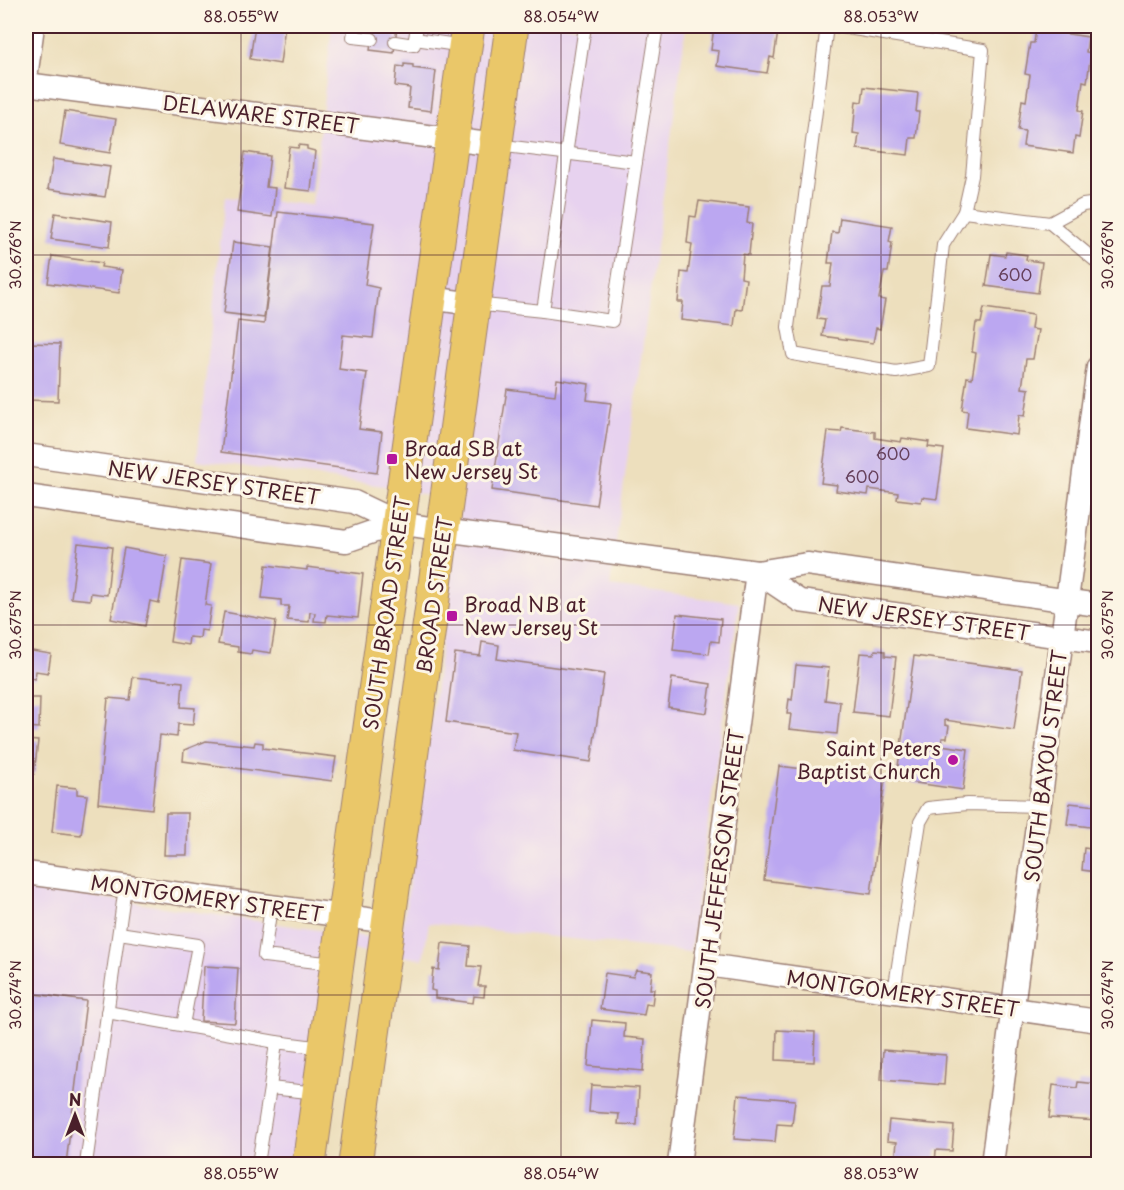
<svg xmlns="http://www.w3.org/2000/svg" width="1124" height="1190" font-family="'Playpen Sans',sans-serif">
<style>
.built{fill:#e7d2ef}
.building{fill:#bba7f1}
.lines{fill:none;stroke-linecap:round;stroke-linejoin:round}
.lane-casing{stroke:#9c7f74;stroke-width:14}
.street-casing{stroke:#9c7f74;stroke-width:25}
.primary-casing{stroke:#9c7f74;stroke-width:35}
.lane{stroke:#fff;stroke-width:12}
.street{stroke:#fff;stroke-width:22}
.primary{stroke:#eac769;stroke-width:33}
.ticks{fill:none;stroke:#4a1f2b;stroke-width:1.5;stroke-opacity:0.45}
.poi-dot{fill:#b5179e;stroke:#fcf5e5;stroke-width:2}
.labels{text-anchor:middle;dominant-baseline:central;stroke-width:6;stroke-linejoin:round;paint-order:stroke}
.number-label{font-size:16px;fill:#66415c}
.street-label{font-size:20px;fill:#4a1f2b;stroke:#fcf5e5}
.poi-label{font-size:20px;fill:#4a1f2b;stroke:#fcf5e5;text-anchor:start}
.neatline{fill:none;stroke:#4a1f2b;stroke-width:2}
.ticks-label{font-size:15px;text-anchor:middle;fill:#4a1f2b}
</style>
<rect width="100%" height="100%" fill="#fcf5e5"/>
<filter id="ink" filterUnits="userSpaceOnUse"><feTurbulence type="fractalNoise" baseFrequency=".0167" numOctaves="2"/><feDisplacementMap in="SourceGraphic" scale="12" xChannelSelector="R" yChannelSelector="G"/><feConvolveMatrix kernelMatrix="1 2 1 2 8 2 1 2 1" color-interpolation-filters="sRGB"/></filter>
<filter id="wash" filterUnits="userSpaceOnUse"><feTurbulence type="fractalNoise" baseFrequency=".008" numOctaves="4" result="noise"/><feDisplacementMap in="SourceGraphic" scale="24" xChannelSelector="R" yChannelSelector="G"/><feGaussianBlur stdDeviation="1.35" result="paint"/><feColorMatrix in="noise" values="0 0 0 0 0 0 0 0 0 0 0 0 0 0 0 0 0 1.4 0 .05"/><feComposite in="paint" operator="in"/></filter>
<g filter="url(#wash)">
<rect width="100%" height="100%" fill="#eddfbd"/>
<!-- built -->
<path class="built" d="M332 26H686L610 586 739 603 690 952 429 923 423 959 329 947 300 1164H26V887L401 942 461 502 384 486 197 460 225 197 312 205Z"/>
<g id="blocks">
<!-- building -->
<g class="building">
<path d="M122 26H145V30Z"/>
<path d="M255 26H285L280 64 250 59Z"/>
<path d="M374 26H397L394 53 370 50Z"/>
<path d="M714 26H774L773 30 778 31 774 58 770 57 767 73 717 66 719 51 711 50Z"/>
<path d="M1036 29 1088 37 1086 52 1091 53 1087 82 1083 81 1079 110 1083 111 1079 138 1075 137 1073 153 1023 146 1025 131 1018 130 1022 100 1026 101 1030 75 1025 74 1030 43H1034Z"/>
<path d="M404 64 413 65V68L436 71 431 111 408 108 410 88 395 86 397 66 404 67Z"/>
<path d="M864 87 918 93 916 112H919L916 138H910L908 155 857 149 859 134 853 133 856 101 862 102Z"/>
<path d="M65 111 116 119 110 153 60 145Z"/>
<path d="M299 145 307 146V149L315 151 311 191 284 188 289 147 298 148Z"/>
<path d="M245 152 270 156 266 187 275 188 272 217 237 212Z"/>
<path d="M53 159 110 167 105 197 48 189Z"/>
<path d="M699 201 749 207 747 223 752 224 749 255 743 254 741 278 746 279 742 310 736 309 734 326 681 320 683 302H678L681 272 688 273 692 244 687 243 690 216 696 217Z"/>
<path d="M278 212 374 223 365 285 379 288 373 338 343 335 339 369 367 373 359 429 382 432 377 473 221 452 238 321 264 324Z"/>
<path d="M55 213 112 222 109 247 51 239Z"/>
<path d="M840 218 892 226 889 242 892 243 888 272H884L879 299 885 300 880 329 876 328 873 343 822 336 825 320 817 319 822 286H830L833 263H828L832 232 838 233Z"/>
<path d="M233 242 273 247 264 318 224 313Z"/>
<path d="M1006 252 1027 255 1026 260 1042 262 1038 293 986 286 991 254 1005 256Z"/>
<path d="M52 256 102 263 101 267 122 270 119 293 48 283Z"/>
<path d="M984 308 1033 315 1031 329 1038 330 1033 359H1026L1022 388 1029 389 1025 416 1019 415 1017 435 966 428 968 411 962 410 967 377 972 378 976 353 972 352 976 323H981Z"/>
<path d="M29 343 60 344 58 401 26 400Z"/>
<path d="M557 379 589 384 587 400 611 403 596 505 492 490 507 389 555 395Z"/>
<path d="M842 428 875 432V438L901 442 902 438 929 442 928 447 944 449 937 499 922 497 921 502 897 499 898 493 869 489 868 495 836 491 837 485 821 483 828 431 841 432Z"/>
<path d="M78 543 112 547 107 595 91 593 90 600 71 598Z"/>
<path d="M124 548 167 556 159 603 150 601 145 626 111 619Z"/>
<path d="M182 560 211 564 205 605 211 606 207 631 201 630 200 638 189 637 188 645 170 642Z"/>
<path d="M266 565 307 570V567L363 574 358 618 327 615 326 622 314 621 315 613 310 612 309 622 287 620 289 606H281V600L262 598Z"/>
<path d="M224 612 276 621 271 653 252 650 251 654 238 652V647L218 644Z"/>
<path d="M677 614 721 619 719 642 711 641 709 654 673 650Z"/>
<path d="M482 642 499 645 497 659 604 674 591 762 513 750 516 732 446 722 455 653 480 656Z"/>
<path d="M26 650 51 654 48 673 36 671 35 679 26 677Z"/>
<path d="M875 650 885 651V656L896 657 889 716 853 712 860 653 874 654Z"/>
<path d="M914 656 1022 670 1014 730 945 720V725L949 726 947 738H942L941 745 968 749 963 790 896 780Z"/>
<path d="M796 665 829 668 825 700 840 702 837 734 789 729 791 714H787L789 699 792 700Z"/>
<path d="M133 677 183 682 181 707 195 708 193 725 178 724 177 737 160 735 152 809 98 803 108 698 130 700Z"/>
<path d="M672 678 711 684 707 713 668 707Z"/>
<path d="M26 698H40L39 728 26 727Z"/>
<path d="M26 740 38 741 34 774 26 773Z"/>
<path d="M206 741 254 746 255 742 263 743V748L336 757 332 781 183 761 184 750Z"/>
<path d="M779 766 885 779 871 894 764 880Z"/>
<path d="M57 786 77 788V794L87 795 81 835 52 832Z"/>
<path d="M1097 802 1098 828 1067 824 1070 803 1097 806Z"/>
<path d="M166 813H188L187 855H164Z"/>
<path d="M1084 848 1098 850V879L1095 878 1096 872 1082 870Z"/>
<path d="M442 943 470 946 468 966 481 967 478 986H485L484 997 474 996 473 1003 435 998V991L431 990 433 969 439 970Z"/>
<path d="M204 966 238 968 235 1023 201 1021Z"/>
<path d="M636 970 652 972 650 989H654L652 1005 646 1004 644 1015 600 1009 605 973 633 977Z"/>
<path d="M26 993 86 1001 66 1164H26Z"/>
<path d="M592 1020 625 1023 624 1037 645 1039 643 1071 588 1066Z"/>
<path d="M777 1030 815 1032 814 1062 776 1060Z"/>
<path d="M883 1050 946 1055 944 1085 881 1080Z"/>
<path d="M1078 1082 1098 1084V1121L1049 1118 1053 1085 1077 1088Z"/>
<path d="M591 1085 639 1088 637 1125 618 1124 619 1114 589 1112Z"/>
<path d="M738 1095 795 1100 792 1125 777 1124 775 1142 734 1139Z"/>
<path d="M889 1120 954 1126 952 1151 936 1150 935 1164 895 1161 897 1142 887 1141Z"/>
<path d="M1040 1159 1072 1163V1164H1039Z"/>
</g>
</g>
</g>
<g filter="url(#ink)">
<use href="#blocks" fill-opacity="0" stroke="#9c7f74" stroke-width="1.5"/>
<g class="lines">
<!-- lane casing -->
<g class="lane-casing">
<g id="lane">
<path d="M355 26 353 37 372 39"/>
<path d="M585 26 543 311 612 321 636 162"/>
<path d="M827 26 788 327 793 354 896 372 929 366 943 245 964 212 972 176 983 50 835 26"/>
<path d="M415 39 464 46"/>
<path d="M395 42 414 45 417 26"/>
<path d="M497 145 636 162 657 26"/>
<path d="M964 212 1050 223 1098 263"/>
<path d="M1050 223 1083 205 1098 203"/>
<path d="M474 304 543 311"/>
<path d="M271 906 264 956 335 964"/>
<path d="M119 933 198 945 183 1025"/>
<path d="M894 992 920 822 928 808 967 804 1040 806"/>
<path d="M107 1012 276 1042"/>
<path d="M318 1093 270 1088 276 1042 323 1048"/>
<path d="M86 1164 125 887"/>
<path d="M258 1164 270 1088"/>
</g>
</g>
<!-- street casing -->
<g class="street-casing">
<g id="street">
<path d="M26 78 33 26"/>
<path d="M26 84 496 145"/>
<path d="M430 298 473 304"/>
<path d="M26 455 354 502 398 523 443 530 757 572 807 564 1098 605"/>
<path d="M26 496 346 541 398 523"/>
<path d="M757 572 800 601 1098 642"/>
<path d="M26 873 389 922"/>
<path d="M707 965 1098 1021"/>
<path d="M679 1164 757 572"/>
<path d="M992 1164 1098 367"/>
</g>
</g>
<!-- primary casing -->
<g class="primary-casing">
<g id="primary">
<path d="M309 1164 468 26"/>
<path d="M355 1164 512 26"/>
</g>
</g>
<!-- lane -->
<use href="#lane" class="lane"/>
<!-- street -->
<use href="#street" class="street"/>
<!-- primary -->
<use href="#primary" class="primary"/>
</g>
</g>
<!-- ticks -->
<path class="ticks" d="M241 26V1164M561 26V1164M881 26V1164M26 255H1098M26 625H1098M26 995H1098"/>
<!-- markers -->
<g class="poi-dot">
<rect x="386" y="453" width="12" height="12" rx="3"/>
<rect x="446" y="610" width="12" height="12" rx="3"/>
<circle cx="953" cy="760" r="6"/>
</g>
<g class="labels">
<!-- number labels -->
<g class="number-label">
<text x="1015" y="274">600</text>
<text x="893" y="453">600</text>
<text x="862" y="476">600</text>
</g>
<!-- street labels -->
<g class="street-label">
<text transform="translate(261 114) rotate(7)">DELAWARE STREET</text>
<text transform="translate(214 482) rotate(8)">NEW JERSEY STREET</text>
<text transform="translate(434 595) rotate(-82)">BROAD STREET</text>
<text transform="translate(386 613) rotate(-82)">SOUTH BROAD STREET</text>
<text transform="translate(924 618) rotate(8)">NEW JERSEY STREET</text>
<text transform="translate(1045 766) rotate(-83)">SOUTH BAYOU STREET</text>
<text transform="translate(719 869) rotate(-83)">SOUTH JEFFERSON STREET</text>
<text transform="translate(207 898) rotate(8)">MONTGOMERY STREET</text>
<text transform="translate(903 993) rotate(8)">MONTGOMERY STREET</text>
</g>
<!-- poi labels -->
<g class="poi-label">
<text x="404" y="448">Broad SB at<tspan x="404" dy="23">New Jersey St</tspan></text>
<text x="464" y="604">Broad NB at<tspan x="464" dy="23">New Jersey St</tspan></text>
<text x="941" y="748" text-anchor="end">Saint Peters<tspan x="941" dy="23">Baptist Church</tspan></text>
</g>
</g>
<!-- margin -->
<rect width="1124" height="1190" fill="none" stroke="#fcf5e5" stroke-width="66"/>
<!-- north arrow -->
<g transform="translate(75 1115)" stroke="#fcf5e5" stroke-width="4.5" paint-order="stroke">
<path d="M0-4.5L10 22L0 15L-10 22Z" fill="#4a1f2b"/>
<text y="-9" font-size="16" font-weight="bold" text-anchor="middle" fill="#4a1f2b">N</text>
</g>
<rect x="33" y="33" width="1058" height="1124" class="neatline"/>
<g class="ticks-label">
<text x="241" y="22">88.055°W</text>
<text x="561" y="22">88.054°W</text>
<text x="881" y="22">88.053°W</text>
<text transform="translate(16 255) rotate(-90)" y="5">30.676°N</text>
<text transform="translate(1108 255) rotate(-90)" y="5">30.676°N</text>
<text transform="translate(16 625) rotate(-90)" y="5">30.675°N</text>
<text transform="translate(1108 625) rotate(-90)" y="5">30.675°N</text>
<text transform="translate(16 995) rotate(-90)" y="5">30.674°N</text>
<text transform="translate(1108 995) rotate(-90)" y="5">30.674°N</text>
<text x="241" y="1179">88.055°W</text>
<text x="561" y="1179">88.054°W</text>
<text x="881" y="1179">88.053°W</text>
</g>
</svg>
